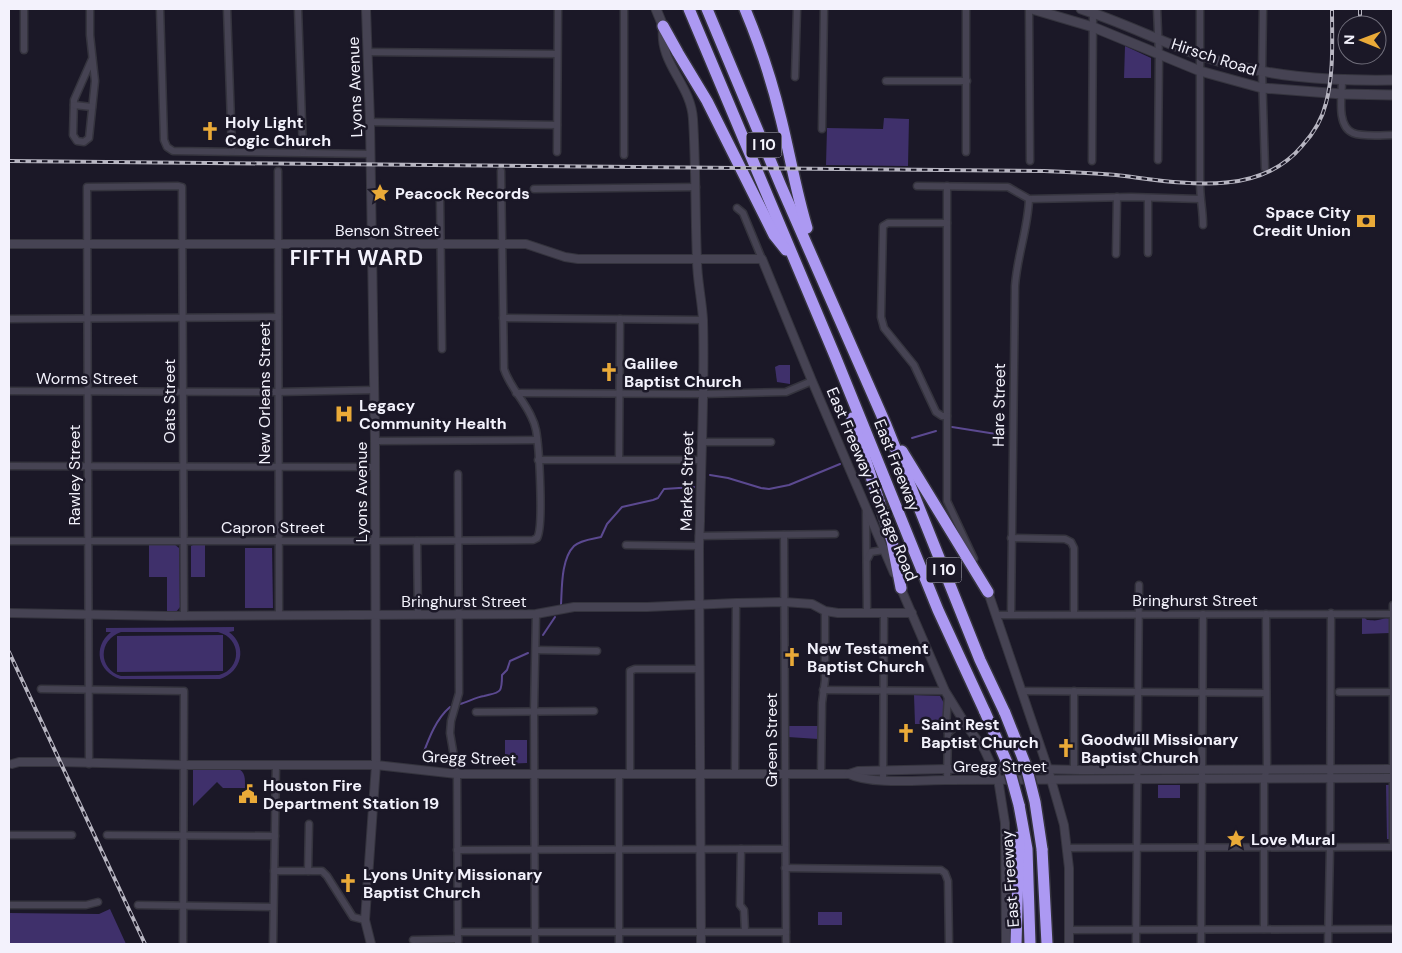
<svg xmlns="http://www.w3.org/2000/svg" width="1402" height="953" font-family="'DM Sans',sans-serif">
<style>
.green{fill:#3f306b;fill-rule:evenodd}
.lines{fill:none;stroke-linecap:round;stroke-linejoin:round}
.stream{stroke:#5b4990;stroke-width:2}
.minor-casing{stroke:#35343e;stroke-width:9}
.tertiary-casing{stroke:#35343e;stroke-width:10}
.secondary-casing{stroke:#35343e;stroke-width:11}
.motorway-casing{stroke:#35343e;stroke-width:14}
.minor{stroke:#464353;stroke-width:6}
.tertiary{stroke:#464353;stroke-width:8}
.secondary{stroke:#464353;stroke-width:9}
.motorway{stroke:#ac99f2;stroke-width:11}
.rail-casing{stroke:#b7b5c1;stroke-width:4}
.rail{stroke:#1b1827;stroke-width:2;stroke-dasharray:5.5;stroke-linecap:butt}
.motorway-bridge-casing{stroke:#35343e;stroke-width:14;stroke-linecap:butt}
.motorway-bridge{stroke:#ac99f2;stroke-width:11}
.labels{text-anchor:middle;dominant-baseline:central;stroke-width:5;stroke-linejoin:round;paint-order:stroke}
.shield{fill:#1b1827;stroke:#b2b1bc;stroke-width:1}
.shield-label{font-size:15px;font-weight:bold;fill:#f3f2fc}
.street-label{font-size:16px;fill:#f3f2fc;stroke:#1b1827}
.poi-label{font-size:16px;font-weight:bold;fill:#f3f2fc;stroke:#1b1827;text-anchor:start}
.district-label{font-size:21px;font-weight:bold;letter-spacing:1px;fill:#f3f2fc;stroke:#1b1827}
</style>
<rect width="100%" height="100%" fill="#1b1827"/>
<!-- green -->
<g class="green">
<path d="M1125 46 1151 58V78H1124Z"/>
<path d="M884 118 909 119 908 166 826 165 827 128 883 129Z"/>
<path d="M779 365H790V384L777 382 775 367Z"/>
<path d="M149 544H174L179 548 180 607 176 612H167V577H149Z"/>
<path d="M195 544H205V577H191V546Z"/>
<path d="M245 548H272L273 608H245Z"/>
<path d="M1362 618H1365L1367 620C1370 620 1375 621 1378 620 1383 619 1385 617 1391 619L1390 633 1362 634Z"/>
<path d="M234 627V631L229 632C248 646 242 672 220 679H120C98 672 92 647 111 632H106V628ZM121 632H218C242 638 242 669 219 675L121 676C98 669 98 640 121 632Z"/>
<path d="M223 635V671L117 672V636Z"/>
<path d="M914 695 940 696 945 705 944 724H915Z"/>
<path d="M788 726H819L818 739 788 737Z"/>
<path d="M505 740H527V763L505 764Z"/>
<path d="M193 768H237C246 772 245 779 245 788H223L217 782 193 806Z"/>
<rect x="1158" y="785" width="22" height="13"/>
<path d="M1386 785H1390L1392 839H1387Z"/>
<path d="M110 909 126 944H9V913L99 914Z"/>
<rect x="818" y="912" width="24" height="13"/>
</g>
<g class="lines">
<!-- stream -->
<g class="stream">
<path d="M952 427 996 434 1005 439"/>
<path d="M912 438 936 431"/>
<path d="M710 475 728 478 761 488 769 489 789 485 840 464"/>
<path d="M561 605C562 588 561 559 574 546 580 540 592 539 601 537L607 524 622 507 653 500 658 498 664 489 694 487"/>
<path d="M543 635 555 617"/>
<path d="M460 704C468 702 476 697 484 696 500 692 502 694 502 675L507 670 510 661 528 653"/>
<path d="M423 754C429 738 436 719 450 707"/>
</g>
<!-- minor casing -->
<g class="minor-casing">
<g id="minor">
<path d="M90 9V35L95 81 89 138 84 142 77 141 73 135 74 100 92 59"/>
<path d="M160 9 164 140 167 147 173 151 370 154"/>
<path d="M227 9 232 151"/>
<path d="M298 9 303 152"/>
<path d="M624 9V155"/>
<path d="M1029 9 1030 161"/>
<path d="M1157 9 1159 55 1158 160"/>
<path d="M1200 9V183C1200 198 1203 211 1203 225"/>
<path d="M1263 9 1262 72 1265 168"/>
<path d="M24 50V9"/>
<path d="M368 52 557 54"/>
<path d="M795 77 797 9"/>
<path d="M886 81H967"/>
<path d="M1342 81C1342 95 1336 126 1353 133 1363 137 1383 135 1393 135"/>
<path d="M74 105 92 107"/>
<path d="M370 122 557 125"/>
<path d="M822 129 824 9"/>
<path d="M557 152 558 9"/>
<path d="M966 152V9"/>
<path d="M1092 161 1093 13"/>
<path d="M278 171 279 615"/>
<path d="M917 186 1003 187H1008L1029 199 1131 197 1200 199"/>
<path d="M947 186V501L974 559"/>
<path d="M534 189 696 187"/>
<path d="M440 198 442 349"/>
<path d="M737 208 743 213 762 259"/>
<path d="M1148 253V198"/>
<path d="M1116 254 1117 197"/>
<path d="M503 318 703 320"/>
<path d="M9 319 278 317"/>
<path d="M9 391 278 392 374 390"/>
<path d="M516 393 702 394 786 392 812 381"/>
<path d="M947 416H942L936 412 914 365 884 328 881 317 883 226 888 223H947"/>
<path d="M375 441 537 440"/>
<path d="M701 442H771"/>
<path d="M619 459 620 319"/>
<path d="M538 460H701"/>
<path d="M9 466 374 467"/>
<path d="M458 474 459 693 451 721 450 733 457 774 458 944"/>
<path d="M866 511 867 613"/>
<path d="M784 535 786 944"/>
<path d="M699 536 835 534"/>
<path d="M1011 538 1065 539 1071 542 1074 548V614"/>
<path d="M9 541H375L533 540 537 538C544 527 539 446 536 430 535 425 533 420 531 416 523 399 510 387 504 369L501 171"/>
<path d="M417 541 418 614"/>
<path d="M626 545 699 546"/>
<path d="M868 558 871 552 884 550"/>
<path d="M1011 614 1015 286C1017 256 1028 229 1029 199"/>
<path d="M996 615 1393 614"/>
<path d="M536 650 597 651"/>
<path d="M41 689 184 691 183 944"/>
<path d="M823 690 945 691"/>
<path d="M1022 691 1265 693"/>
<path d="M1339 692H1393"/>
<path d="M476 712 594 711"/>
<path d="M948 733 956 726 966 725"/>
<path d="M89 764 87 187 178 186 182 187 184 616"/>
<path d="M1074 770V691"/>
<path d="M630 774V671L635 669H698"/>
<path d="M735 774 736 603"/>
<path d="M821 774 822 703 825 680V611"/>
<path d="M883 780 884 613"/>
<path d="M947 780 948 733 946 727 948 696"/>
<path d="M9 835H72"/>
<path d="M107 835 275 836"/>
<path d="M1393 847V605"/>
<path d="M1067 848 1393 847"/>
<path d="M741 849 740 905 744 910 745 931"/>
<path d="M457 850 785 849"/>
<path d="M785 868 941 870 945 873 948 881 949 944"/>
<path d="M274 871H322L327 876 353 917 365 920"/>
<path d="M308 871 309 824"/>
<path d="M9 905H86L98 902"/>
<path d="M138 905 273 907"/>
<path d="M1264 929V779L1267 769 1266 614"/>
<path d="M1069 930 1393 929"/>
<path d="M458 932H786"/>
<path d="M413 940 458 939"/>
<path d="M273 944 276 765"/>
<path d="M535 944 534 711 536 614"/>
<path d="M619 944V774"/>
<path d="M1136 944 1139 585"/>
<path d="M1201 944 1203 614"/>
<path d="M1328 944 1330 848 1331 613"/>
</g>
</g>
<!-- tertiary casing -->
<g class="tertiary-casing">
<g id="tertiary">
<path d="M366 9 370 122 375 441 376 765 365 920 371 944"/>
<path d="M663 28C659 64 691 84 693 119 696 166 695 213 697 260 697 280 702 300 703 320 705 387 701 454 700 521L699 546 701 944"/>
<path d="M9 244H526L565 257 578 259H762L812 381 894 573"/>
<path d="M899 584 945 691 966 725 984 749 998 779 1005 823 1006 944"/>
<path d="M988 592 1048 769 1064 825 1069 868V944"/>
<path d="M9 613 168 616 536 614 574 607H647L736 603 784 602 812 604 825 611 838 613H912"/>
<path d="M12 764 19 762H60L185 765H376L457 774H849L858 771 993 768 1081 770 1393 769"/>
<path d="M849 774C871 785 921 780 947 780L1393 778"/>
</g>
</g>
<!-- secondary casing -->
<g class="secondary-casing">
<g id="secondary">
<path d="M656 9 663 26"/>
<path d="M1032 9 1093 27 1200 71 1262 88 1342 94 1393 95"/>
<path d="M1081 9C1122 22 1161 42 1202 56 1264 77 1328 81 1393 80"/>
</g>
</g>
<!-- motorway casing -->
<g class="motorway-casing">
<g id="motorway">
<path d="M689 9 835 356 938 610 985 712"/>
<path d="M707 9 781 186 886 425 980 660 1005 713"/>
<path d="M745 9C760 45 772 81 781 119 790 155 796 192 807 228"/>
<path d="M663 26 678 53 707 101 774 235 786 250"/>
<path d="M852 418 892 541 901 588"/>
<path d="M902 451 988 592"/>
<path d="M1019 805 1027 849 1030 944"/>
<path d="M1042 849 1047 944"/>
<path d="M1016 944 1019 837"/>
</g>
</g>
<!-- minor -->
<use href="#minor" class="minor"/>
<!-- tertiary -->
<use href="#tertiary" class="tertiary"/>
<!-- secondary -->
<use href="#secondary" class="secondary"/>
<!-- motorway -->
<use href="#motorway" class="motorway"/>
<!-- rail casing -->
<g class="rail-casing">
<g id="rail">
<path d="M1360 9V25"/>
<path d="M9 161 1044 171C1068 172 1092 173 1116 175 1177 182 1257 200 1302 146 1313 134 1322 120 1326 103 1334 73 1332 40 1332 9"/>
<path d="M9 652 145 944"/>
</g>
</g>
<!-- rail -->
<use href="#rail" class="rail"/>
<!-- motorway-bridge casing -->
<g class="motorway-bridge-casing">
<g id="motorway-bridge">
<path d="M985 712 1008 765 1019 805"/>
<path d="M1005 713 1026 766 1035 802 1042 849"/>
</g>
</g>
<!-- motorway-bridge -->
<use href="#motorway-bridge" class="motorway-bridge"/>
</g>
<!-- icons -->
<defs>
<g id="church-bare" transform="scale(1.5)"><path d="M-1.2-6h2.4v3.5h3.3v2.4h-3.3V6h-2.4V-.1h-3.3v-2.4h3.3Z" fill="#eaaa38" stroke="#1b1827" stroke-width="2.5" paint-order="stroke"/></g>
<g id="sight-bare" transform="scale(1.5)"><path d="M0-6L1.8-2.2L6-1.7L2.9 1.2L3.7 5.4L0 3.3L-3.7 5.4L-2.9 1.2L-6-1.7L-1.8-2.2Z" fill="#eaaa38" stroke="#1b1827" stroke-width="2.5" paint-order="stroke"/></g>
<g id="bank-bare" transform="scale(1.5)"><path d="M-6-4H6V4H-6ZM0-2.3a2.3 2.3 0 1 0 0 4.6a2.3 2.3 0 1 0 0-4.6Z" fill="#eaaa38" stroke="#1b1827" stroke-width="2.5" paint-order="stroke"/></g>
<g id="hospital-bare" transform="scale(1.5)"><path d="M-5-5h3v3.5h4V-5h3V5h-3V1.5h-4V5h-3Z" fill="#eaaa38" stroke="#1b1827" stroke-width="2.5" paint-order="stroke"/></g>
<g id="civic-bare" transform="scale(1.5)"><path d="M-.6-6.5H3V-4.5H.6V-3L4-1V1h2V6H-6V1h2V-1L-.6-3ZM-1.2 2.5V6h2.4V2.5Z" fill="#eaaa38" stroke="#1b1827" stroke-width="2.5" paint-order="stroke"/></g>
</defs>
<g fill-rule="evenodd">
<use href="#church-bare" x="210" y="131"/>
<use href="#sight-bare" x="380" y="193"/>
<use href="#bank-bare" x="1366" y="221"/>
<use href="#church-bare" x="609" y="372"/>
<use href="#hospital-bare" x="344" y="414"/>
<use href="#church-bare" x="792" y="657"/>
<use href="#church-bare" x="906" y="733"/>
<use href="#church-bare" x="1066" y="748"/>
<use href="#civic-bare" x="248" y="794"/>
<use href="#sight-bare" x="1236" y="839"/>
<use href="#church-bare" x="348" y="883"/>
</g>
<g class="labels">
<!-- shield labels -->
<g class="shield">
<rect x="746.5" y="132.5" width="35" height="25" rx="4"/>
<rect x="926.5" y="557.5" width="35" height="25" rx="4"/>
</g>
<g class="shield-label">
<text x="764" y="145">I 10</text>
<text x="944" y="570">I 10</text>
</g>
<!-- street labels -->
<g class="street-label">
<text transform="translate(1214 57) rotate(18)">Hirsch Road</text>
<text transform="translate(355 87) rotate(-92)">Lyons Avenue</text>
<text x="387" y="230">Benson Street</text>
<text x="87" y="378">Worms Street</text>
<text transform="translate(264 393) rotate(-90)">New Orleans Street</text>
<text transform="translate(169 401) rotate(-90)">Oats Street</text>
<text transform="translate(999 405) rotate(-89)">Hare Street</text>
<text transform="translate(897 465) rotate(68)">East Freeway</text>
<text transform="translate(74 475) rotate(-90)">Rawley Street</text>
<text transform="translate(687 481) rotate(-89)">Market Street</text>
<text transform="translate(872 484) rotate(67)">East Freeway Frontage Road</text>
<text transform="translate(361 492) rotate(-90)">Lyons Avenue</text>
<text x="273" y="527">Capron Street</text>
<text x="1195" y="600">Bringhurst Street</text>
<text x="464" y="601">Bringhurst Street</text>
<text transform="translate(771 740) rotate(-90)">Green Street</text>
<text transform="translate(469 758) rotate(2)">Gregg Street</text>
<text x="1000" y="766">Gregg Street</text>
<text transform="translate(1010 879) rotate(-94)">East Freeway</text>
</g>
<!-- poi labels -->
<g class="poi-label">
<text x="225" y="122">Holy Light<tspan x="225" dy="18">Cogic Church</tspan></text>
<text x="395" y="193">Peacock Records</text>
<text x="1351" y="212" text-anchor="end">Space City<tspan x="1351" dy="18">Credit Union</tspan></text>
<text x="624" y="363">Galilee<tspan x="624" dy="18">Baptist Church</tspan></text>
<text x="359" y="405">Legacy<tspan x="359" dy="18">Community Health</tspan></text>
<text x="807" y="648">New Testament<tspan x="807" dy="18">Baptist Church</tspan></text>
<text x="921" y="724">Saint Rest<tspan x="921" dy="18">Baptist Church</tspan></text>
<text x="1081" y="739">Goodwill Missionary<tspan x="1081" dy="18">Baptist Church</tspan></text>
<text x="263" y="785">Houston Fire<tspan x="263" dy="18">Department Station 19</tspan></text>
<text x="1251" y="839">Love Mural</text>
<text x="363" y="874">Lyons Unity Missionary<tspan x="363" dy="18">Baptist Church</tspan></text>
</g>
<!-- district labels -->
<g class="district-label">
<text x="357" y="258">FIFTH WARD</text>
</g>
</g>
<!-- border -->
<rect width="1402" height="953" fill="none" stroke="#f3f2fc" stroke-width="20"/>
<!-- north arrow -->
<g transform="translate(1362 40) rotate(271)"><circle r="24" fill="#1b1827" stroke="#716f7c"/>
<path d="M0-4L9 19L0 12L-9 19Z" fill="#eaaa38"/>
<text y="-8" font-size="14" font-weight="bold" text-anchor="middle" fill="#f3f2fc">N</text>
</g>
</svg>
